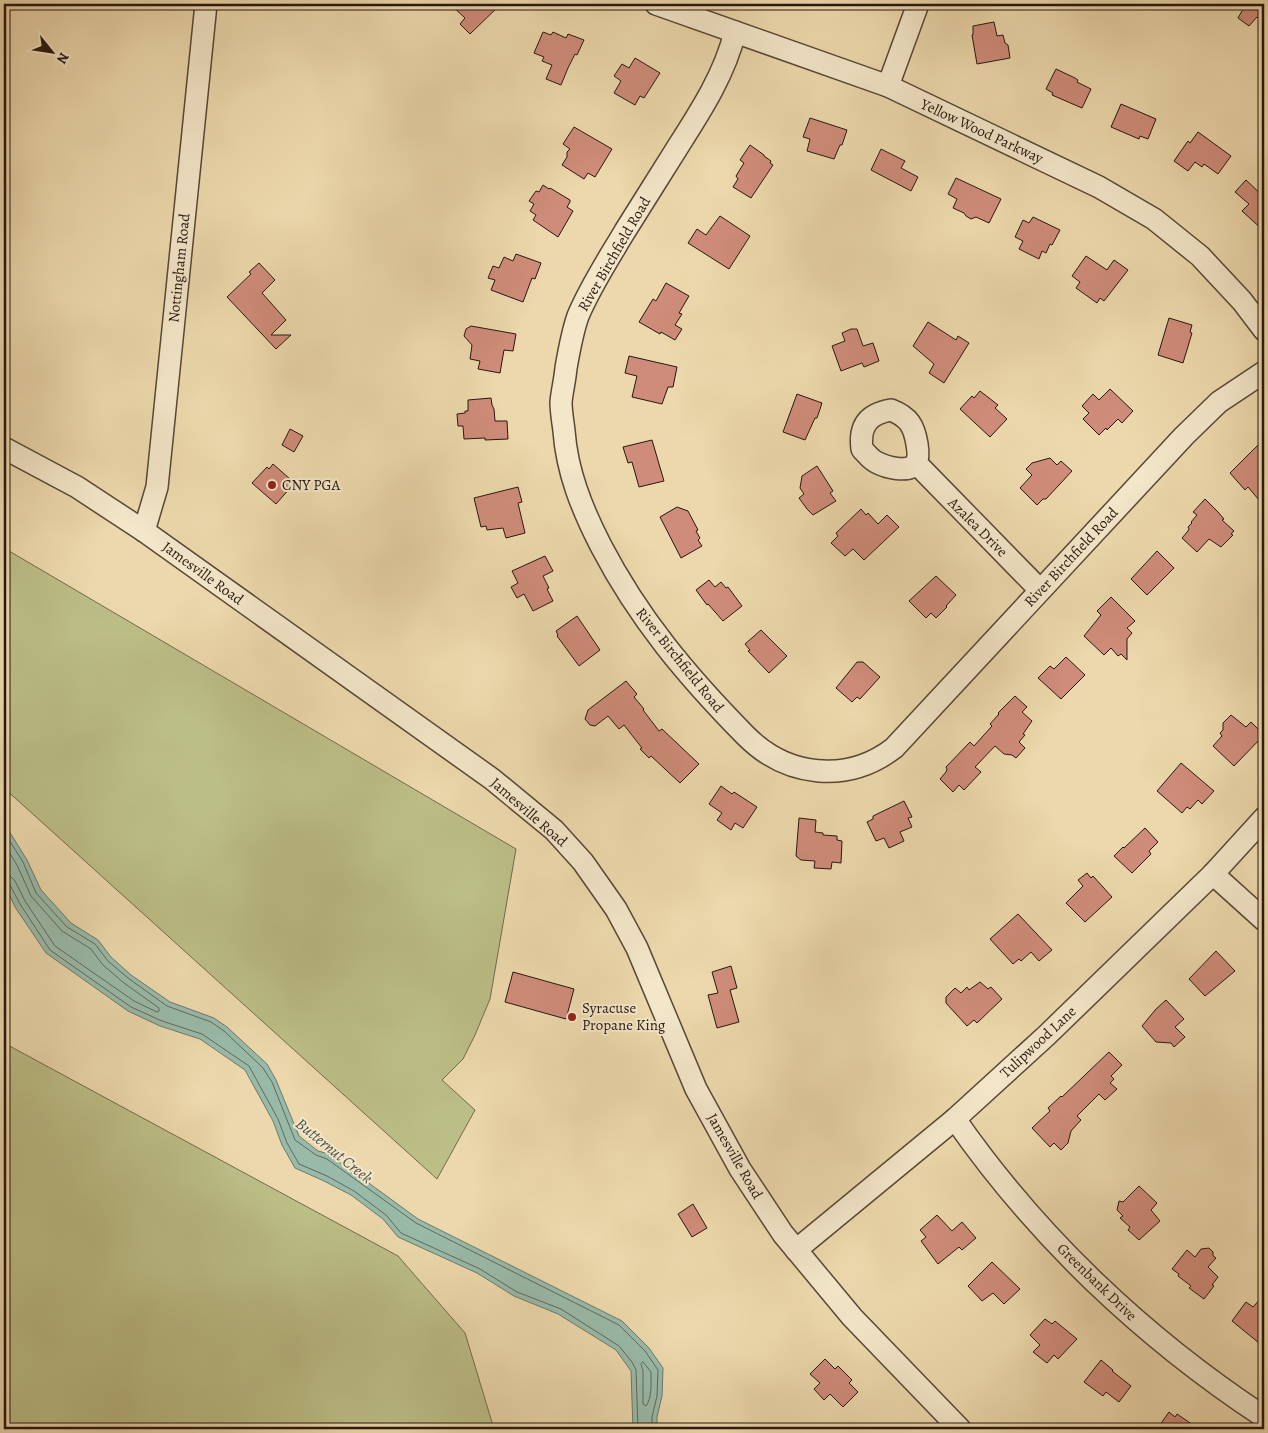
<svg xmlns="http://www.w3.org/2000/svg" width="1268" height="1433" font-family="Alegreya,serif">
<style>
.green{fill:#bcbe87;stroke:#726a4c}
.water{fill:#99baa9;stroke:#6b796c}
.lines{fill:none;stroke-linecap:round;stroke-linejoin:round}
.shore{stroke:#60685c;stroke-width:1}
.building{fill:#cf8c7a;stroke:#271710}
.minor-casing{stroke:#584737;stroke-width:24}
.minor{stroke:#f3e6c9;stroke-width:21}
.poi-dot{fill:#8f2418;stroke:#f3e6c9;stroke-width:2}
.labels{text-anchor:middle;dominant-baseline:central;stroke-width:4;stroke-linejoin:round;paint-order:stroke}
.street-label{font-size:15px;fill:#271710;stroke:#f3e6c9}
.poi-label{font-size:15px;fill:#271710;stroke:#f3e6c9;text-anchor:start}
.water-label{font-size:16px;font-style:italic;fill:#4f5046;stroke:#f3e6c9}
</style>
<rect width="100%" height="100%" fill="#ecd8ac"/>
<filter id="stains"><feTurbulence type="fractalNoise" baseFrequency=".004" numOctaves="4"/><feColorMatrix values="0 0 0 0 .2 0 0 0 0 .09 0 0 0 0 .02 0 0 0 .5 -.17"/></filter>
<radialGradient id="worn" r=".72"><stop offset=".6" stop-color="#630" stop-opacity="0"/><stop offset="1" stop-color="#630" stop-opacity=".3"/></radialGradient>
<!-- green -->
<g class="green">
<path d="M4 548 516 849 490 999 475 1035 463 1059 442 1080 475 1110 437 1179 4 788Z"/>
<path d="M4 1043 398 1256 465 1333 494 1429H4Z"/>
</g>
<!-- water -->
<path class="water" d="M4 823 27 860 41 890 71 923 98 940 111 957 131 975 170 1002 214 1018 227 1027 267 1064 276 1080 299 1136 318 1151 329 1154 418 1219 622 1321 649 1348 663 1368 662 1396 657 1417V1429H633L631 1371 616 1350 558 1314 514 1296 477 1273 398 1237 383 1219 351 1195 324 1181 295 1168 282 1145 273 1121 245 1070 200 1039 160 1026 128 1011 46 953 15 907 4 883Z"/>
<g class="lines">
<!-- shore -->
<g class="shore">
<path d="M4 832 23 862 36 893 67 927 95 944 108 961 128 978 167 1006 211 1022 224 1031 263 1068 272 1082 295 1140 316 1155 327 1159 416 1223 619 1325 645 1351 658 1370 657 1396 652 1417V1429"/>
<path d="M4 844 17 865 31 896 62 931 91 949 103 965 124 983 159 1008V1011L157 1012 134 1001 55 946 25 901 15 881 11 877 4 876"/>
<path d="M4 882 10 885 20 904 50 950 131 1007 162 1021 202 1034 249 1066 278 1119 287 1143 299 1164 327 1176 354 1191 386 1215 401 1233 480 1269 517 1292 561 1309 619 1346 632 1362 636 1370 638 1429"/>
<path d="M643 1362 651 1372C651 1383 652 1398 646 1406L643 1404V1371L641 1364Z"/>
</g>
</g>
<!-- building -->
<g class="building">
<path d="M450 4H501L470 34 460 24 465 18Z"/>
<path d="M1246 4H1264V22L1257 17 1249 26 1238 18Z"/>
<path d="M994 22 997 36 1003 35 1005 43 1008 45 1010 58 977 64 972 35H973V26Z"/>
<path d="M543 32 551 35 553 32 566 38 568 34 584 40 577 55 575 54 568 68 561 85 546 79 552 65 542 61 544 57 534 53Z"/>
<path d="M635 58 660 73 644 98 640 96 635 105 614 93 621 81 614 76 622 64 629 68Z"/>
<path d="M1056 69 1075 78 1078 80 1077 82 1091 89 1082 108 1052 95 1053 93 1046 89Z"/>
<path d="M1121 104 1156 119 1148 139 1140 136 1139 139 1111 127Z"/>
<path d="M810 118 847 130 842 145H840L834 159 807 151 810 139 803 137Z"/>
<path d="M574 127 612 149 595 177 588 173 584 179 562 165 567 157V152L570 149 563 144Z"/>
<path d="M1198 132 1231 156 1218 174 1204 164 1202 167 1195 162 1188 171 1174 161 1188 141 1190 143Z"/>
<path d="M750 145 764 155V156L771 161 770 163 773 165 751 198 733 187 738 179 736 176 744 163 740 160Z"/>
<path d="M881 149 905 161 901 168 918 177 911 191 871 170Z"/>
<path d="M956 178 1001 199 989 223 976 217 971 219 966 216 964 213 953 208 957 199 948 194Z"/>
<path d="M1246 180 1264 197V231L1242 211 1249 204 1235 192Z"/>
<path d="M543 185 549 189 550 188 570 200V202L567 207 573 211 558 237 533 220 536 215 530 211 534 204 529 201 536 191 539 192Z"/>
<path d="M720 216 750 236 729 269 688 243 697 229 706 235Z"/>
<path d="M1033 217 1060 230 1052 245 1050 244 1046 253 1042 251 1039 259 1019 249 1023 241 1015 237 1023 220 1029 223Z"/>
<path d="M516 254 541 263 535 279 532 278 523 302 491 290 495 280 488 278 493 266 499 268 504 257 513 261Z"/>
<path d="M1086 256 1107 270 1114 260 1128 270 1104 301 1100 298 1097 303 1076 288 1080 282 1072 276Z"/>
<path d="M259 263 275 280 262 293 286 320 271 335H291L276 349 227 297 251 274 249 272Z"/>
<path d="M666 283 689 296 679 313 682 314 675 325 682 329 675 340 661 332 660 334 639 322 653 299 656 301Z"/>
<path d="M1169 318 1192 325 1190 332 1192 333 1183 363 1158 355Z"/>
<path d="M928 322 956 340 958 336 969 343 944 383 929 373 934 364 913 346Z"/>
<path d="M471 326 516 334 513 351 504 350 500 373 478 369 480 361 470 359 472 345 464 336 466 329Z"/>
<path d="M851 329H857L863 346 873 343 879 361 864 367 862 363 841 371 832 346 845 341 842 333Z"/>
<path d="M629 356 677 367 673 387H668L662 404 632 397 637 376 625 373Z"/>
<path d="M1110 389 1133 411 1122 423 1118 419 1107 430 1106 428 1099 435 1083 419 1089 413 1082 406 1093 394 1099 400Z"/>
<path d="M980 391 998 405 995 408 1007 419 990 437 960 409 972 396 974 398Z"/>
<path d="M797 394 822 403 817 418H815L805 440 783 432Z"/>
<path d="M491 398 492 405 494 409 495 421H507L508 439 485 440V438L464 439 463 426H458L457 414 465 413V411H468V400Z"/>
<path d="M290 429 303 436 294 452 282 445Z"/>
<path d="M652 440 664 481 639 487 632 462 628 463 623 447Z"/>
<path d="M1258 445 1264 453V506L1248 487 1245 490 1230 473Z"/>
<path d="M1050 458 1057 465 1061 461 1072 471 1046 499H1043L1037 505 1020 488 1032 475 1026 469 1032 463Z"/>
<path d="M273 464 290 479 287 482 291 487 276 504 252 483 267 467 269 469Z"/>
<path d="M817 466 833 491 830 493 836 501 813 515 807 509 799 498 804 494 800 488 802 476Z"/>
<path d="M518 487 522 502 518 503 525 533 506 538 503 528 487 530 486 526 481 527 474 498Z"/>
<path d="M1205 499 1218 512 1224 519 1222 520 1234 531 1231 534 1233 535 1221 547 1209 539 1197 552 1182 538 1188 531 1189 529 1188 527 1192 523 1191 522 1197 515 1193 512Z"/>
<path d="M677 507 688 511 698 530 696 531 700 538 698 540 702 546 681 558 660 517Z"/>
<path d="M861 509 866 515 868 513 878 524 887 515 899 527 864 560 853 549 845 556 831 543 838 536 836 533Z"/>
<path d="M1157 551 1174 568 1147 595 1131 579Z"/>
<path d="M545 556 553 571 543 576 549 588 547 589 553 601 533 611 524 594 517 598 511 587 518 583 512 571Z"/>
<path d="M936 576 956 595 946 606 947 607 936 618 931 613 926 618 909 601Z"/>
<path d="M709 580 715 587 721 582 726 588 728 587 742 606 723 621 708 604 707 605 696 590Z"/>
<path d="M1111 597 1135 621 1127 628 1132 633 1127 639V660L1121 654 1118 656 1111 648 1104 655 1084 636 1101 615 1097 611Z"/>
<path d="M577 616 600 650 579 666 557 636 558 635 556 631Z"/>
<path d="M761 630 787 656 769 673 748 651 750 650 745 644Z"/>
<path d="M1066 657 1085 675 1061 699 1038 678 1050 666 1054 669Z"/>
<path d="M857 662H863L880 677 860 699 857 697 852 702 836 688Z"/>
<path d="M626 681 637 694 634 697 644 709 643 710 659 731 662 729 699 764 680 783 651 756 649 758 640 749 642 748 624 725 619 729 608 716 595 726 590 725 585 719 588 710Z"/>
<path d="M1015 696 1027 707 1022 712 1032 721 1023 734 1025 735 1019 742 1025 748 1016 758 1012 755 1004 754 995 746 975 767 981 772 964 790 959 785 953 792 940 779 946 772 947 769 946 767 970 742 974 746 992 726 990 724 999 714 998 713Z"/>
<path d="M1231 715 1246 727 1251 722 1264 735 1234 766 1213 746 1222 736 1220 733 1223 730V723Z"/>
<path d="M1181 763 1214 791 1202 804 1198 800 1190 809 1187 807 1182 813 1157 791Z"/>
<path d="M721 786 732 794 734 792 757 807 743 828 735 823 731 830 717 820 722 813 709 804Z"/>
<path d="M904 801 912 817 908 818 912 827 900 832 904 841 889 848 884 838 876 841 867 822 873 819V816Z"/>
<path d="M799 818 816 820 815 832 823 833V835L837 836V840L842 841 841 863 832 862 831 869 814 868 815 861 801 860 796 856Z"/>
<path d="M1145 828 1158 842 1149 851 1151 854 1132 873 1114 856 1123 847 1124 848Z"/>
<path d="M1087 873 1091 878 1093 876 1112 897 1085 922 1066 903 1083 886 1078 880Z"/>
<path d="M1018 914 1052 950 1039 961 1031 952 1021 961 1019 959 1013 964 990 939Z"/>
<path d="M1216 951 1235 971 1205 996 1189 979Z"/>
<path d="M731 966 737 988 730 990 739 1022 717 1028 708 995 718 993 712 972Z"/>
<path d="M513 972 574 989 566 1019 505 1002Z"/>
<path d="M980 982 988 989 991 987 1002 999 977 1023 974 1020 967 1026 946 1003V997L955 988 961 993 967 987 969 990Z"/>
<path d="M1166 1000 1184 1019 1175 1027 1185 1037 1174 1047 1171 1043 1156 1042 1142 1026 1156 1009Z"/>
<path d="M1109 1052 1122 1065 1111 1076 1114 1079 1110 1083 1117 1089 1105 1100 1099 1094 1077 1116 1081 1120 1071 1131 1068 1143 1061 1150 1054 1143 1050 1147 1032 1128 1050 1111 1048 1108 1061 1096 1062 1097Z"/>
<path d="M1139 1186 1157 1203 1151 1210 1160 1221 1139 1240 1128 1230 1130 1227 1120 1218 1123 1216 1117 1210 1119 1201 1123 1202Z"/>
<path d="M693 1204 707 1228 692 1237 678 1214Z"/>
<path d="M937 1215 952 1231 962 1222 976 1238 962 1250 959 1247 938 1264 921 1241 926 1237 920 1230Z"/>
<path d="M1209 1248 1213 1252V1256L1216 1258 1208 1267 1218 1277 1212 1285 1214 1286 1204 1299 1189 1288 1191 1286 1178 1276 1179 1274 1172 1269 1187 1250 1195 1257 1201 1249Z"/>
<path d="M992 1262 1020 1289 1004 1304 993 1293 982 1301 968 1286Z"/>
<path d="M1264 1295V1347L1232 1321 1246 1302 1253 1307Z"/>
<path d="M1045 1319 1052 1324 1055 1321 1077 1339 1058 1359 1054 1355 1047 1363 1033 1352 1040 1345 1030 1335Z"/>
<path d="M825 1359 835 1369 838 1366 852 1380 849 1383 858 1392 843 1407 830 1394 824 1400 814 1389 820 1383 810 1374Z"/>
<path d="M1101 1360 1113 1370 1112 1371 1131 1386 1119 1402 1106 1392 1103 1396 1084 1382Z"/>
<path d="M1169 1412 1175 1417 1177 1414 1199 1429H1157Z"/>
</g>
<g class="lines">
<!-- minor casing -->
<g class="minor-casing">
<g id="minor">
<path d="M656 4 888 86 1099 187 1154 219 1200 256 1242 301 1264 330"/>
<path d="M735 32C725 73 702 109 679 145 661 174 643 202 625 231 609 258 590 287 578 316 572 333 569 351 566 368 565 380 562 391 561 402 561 412 563 422 564 431 567 472 582 509 601 546 639 619 687 676 745 735 786 777 847 784 894 748L1184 436 1219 402 1264 372"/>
<path d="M888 86 918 4"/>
<path d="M891 410C909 417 914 426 917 444 918 450 919 458 916 463 909 474 885 467 876 462 870 459 866 453 862 449 859 426 868 414 891 410Z"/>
<path d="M4 448 77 487 144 531 492 779 554 830 583 862 616 909 637 948 696 1089 740 1169 783 1234 852 1317 960 1429"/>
<path d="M916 463 1040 590"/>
<path d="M144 531 157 487 206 4"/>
<path d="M1213 874 1264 920"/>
<path d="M955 1119C1037 1237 1144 1338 1264 1417"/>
<path d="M796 1250 955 1119 1046 1036 1213 874 1264 818"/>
</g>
</g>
<!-- minor -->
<use href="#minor" class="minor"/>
</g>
<!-- markers -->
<g class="poi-dot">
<circle cx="272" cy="485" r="5"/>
<circle cx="572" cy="1017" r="5"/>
</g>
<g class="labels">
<!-- street labels -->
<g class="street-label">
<text transform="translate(982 131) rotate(25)">Yellow Wood Parkway</text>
<text transform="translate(614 254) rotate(-60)">River Birchfield Road</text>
<text transform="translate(179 268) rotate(-84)">Nottingham Road</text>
<text transform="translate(978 527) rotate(45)">Azalea Drive</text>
<text transform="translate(1071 557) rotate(-47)">River Birchfield Road</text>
<text transform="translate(203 573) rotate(36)">Jamesville Road</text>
<text transform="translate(680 660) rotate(51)">River Birchfield Road</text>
<text transform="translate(529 812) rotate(41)">Jamesville Road</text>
<text transform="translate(1038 1042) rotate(-43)">Tulipwood Lane</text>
<text transform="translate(735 1156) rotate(60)">Jamesville Road</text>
<text transform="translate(1097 1282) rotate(44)">Greenbank Drive</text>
</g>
<!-- poi labels -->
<g class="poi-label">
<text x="282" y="485">CNY PGA</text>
<text x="582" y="1008">Syracuse<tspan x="582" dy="17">Propane King</tspan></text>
</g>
<!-- water labels -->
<g class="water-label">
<text transform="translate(334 1151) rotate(39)">Butternut Creek</text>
</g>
</g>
<!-- margin -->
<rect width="1268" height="1433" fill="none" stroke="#ecd8ac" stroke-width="20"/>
<rect x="5" y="5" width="1258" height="1423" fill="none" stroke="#271710" stroke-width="2.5"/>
<rect x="10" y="10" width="1248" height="1413" fill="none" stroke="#271710"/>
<!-- north arrow -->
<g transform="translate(52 52) rotate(120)" stroke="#f3e6c9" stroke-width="4" paint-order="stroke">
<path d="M0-4L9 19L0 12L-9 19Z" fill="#271710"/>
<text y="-8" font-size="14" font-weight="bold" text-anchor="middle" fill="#271710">N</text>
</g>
<rect width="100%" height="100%" filter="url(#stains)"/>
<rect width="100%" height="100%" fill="url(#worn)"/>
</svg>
